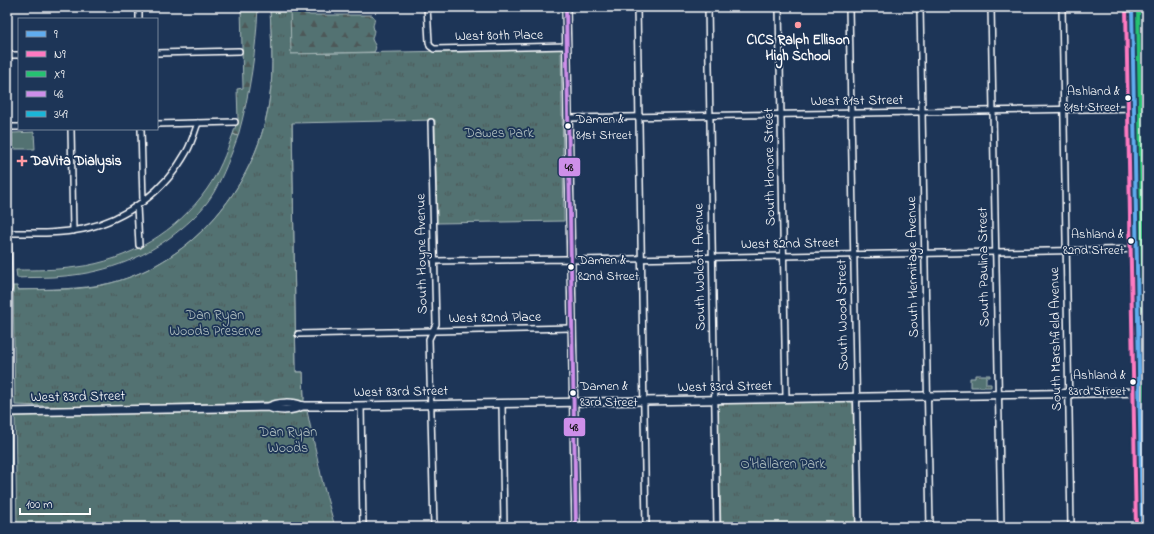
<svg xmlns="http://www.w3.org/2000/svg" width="1154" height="534" font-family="'Indie Flower',sans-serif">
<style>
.grass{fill:#527272;stroke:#a8b8b8}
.forest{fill:url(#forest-firs);stroke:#a8b8b8}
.park{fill:url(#park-tufts);stroke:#a8b8b8}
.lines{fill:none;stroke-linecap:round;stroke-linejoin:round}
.street-casing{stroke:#fff;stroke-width:8}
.secondary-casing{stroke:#fff;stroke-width:10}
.street{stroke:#1d3557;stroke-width:5}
.secondary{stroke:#1d3557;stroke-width:7}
.bus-1-casing{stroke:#1d3557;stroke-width:7}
.bus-2-casing{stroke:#1d3557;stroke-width:7}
.bus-3-casing{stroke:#1d3557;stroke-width:7}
.bus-4-casing{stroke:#1d3557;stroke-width:7}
.bus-5-casing{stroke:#1d3557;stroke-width:7}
.bus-1{stroke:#60acee;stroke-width:4}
.bus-2{stroke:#fe7ac1;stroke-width:4}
.bus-3{stroke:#26c172;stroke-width:4}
.bus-4{stroke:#ce8fe9;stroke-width:4}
.bus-5{stroke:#1ab6d8;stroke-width:4}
.poi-dot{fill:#ff9aa2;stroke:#1d3557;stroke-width:1.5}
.bus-dot{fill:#fff;stroke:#1d3557;stroke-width:1.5}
.labels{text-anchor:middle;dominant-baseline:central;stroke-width:3.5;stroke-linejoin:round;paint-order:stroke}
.bus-label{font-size:13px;fill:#fff;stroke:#1d3557;text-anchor:end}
.street-label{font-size:14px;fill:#fff;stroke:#1d3557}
.poi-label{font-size:14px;font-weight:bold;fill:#fff;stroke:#1d3557}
.park-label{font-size:14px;fill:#b1c0c0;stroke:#1d3557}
.line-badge{stroke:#1d3557;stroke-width:1.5}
.pale-badge-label{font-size:11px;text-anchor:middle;font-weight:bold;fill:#111}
</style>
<defs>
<pattern id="forest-firs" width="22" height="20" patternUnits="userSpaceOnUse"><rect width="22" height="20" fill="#527272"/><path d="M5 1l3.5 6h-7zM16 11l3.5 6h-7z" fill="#4e5959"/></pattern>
<pattern id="park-tufts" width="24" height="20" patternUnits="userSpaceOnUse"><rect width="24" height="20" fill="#527272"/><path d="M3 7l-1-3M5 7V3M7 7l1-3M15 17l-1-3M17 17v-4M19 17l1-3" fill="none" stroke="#4e5959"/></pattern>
</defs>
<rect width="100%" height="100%" fill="#1d3557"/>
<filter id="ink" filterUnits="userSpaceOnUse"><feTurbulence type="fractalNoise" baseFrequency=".025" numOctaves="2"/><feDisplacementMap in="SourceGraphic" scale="8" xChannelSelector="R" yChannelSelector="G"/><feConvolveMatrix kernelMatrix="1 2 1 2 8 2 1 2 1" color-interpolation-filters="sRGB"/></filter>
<g filter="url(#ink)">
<!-- grass -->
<g class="grass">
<path d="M34 132 35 149H13L12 133Z"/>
<path d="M233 134 238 136C231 155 224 174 214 192 206 206 194 218 182 228 148 257 109 272 65 276 49 278 33 277 17 278L16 270C36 270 57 270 77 267 128 261 178 231 207 189 219 172 226 153 233 134Z"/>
</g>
<!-- forest -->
<g class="forest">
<path d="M241 7H258C256 51 250 93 238 136L233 134 238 119 237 89 243 88Z"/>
<path d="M270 7H299L303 13 310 15H372C376 18 374 22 373 26 375 32 373 33 372 39 374 45 378 46 374 52L291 54 296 372H303L304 399 148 296 17 290C48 289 80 290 111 283 196 261 260 181 270 95 274 68 271 35 270 7Z"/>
</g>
<!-- park -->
<g class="park">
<path d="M270 7H290L291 54 561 49 564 221 437 223 435 120 292 123 296 372H303L304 401 80 407 15 405 13 286H17V290C48 289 81 291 111 283 196 261 260 181 270 95 274 68 271 35 270 7Z"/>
<path d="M975 375H990V377H986V384H991V387H970V378H975Z"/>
<path d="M851 401 853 405 856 527H721L717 406 719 403Z"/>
<path d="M236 410 256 411H307L323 484 335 527H17L15 417 17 416Z"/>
</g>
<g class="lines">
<!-- street casing -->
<g class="street-casing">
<g id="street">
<path d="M139 7V19"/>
<path d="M427 7 429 42 430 46 434 49 567 46"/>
<path d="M637 7 646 527"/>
<path d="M708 7 717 527"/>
<path d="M779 7 786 398"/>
<path d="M849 7 859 527"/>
<path d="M920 7 930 527"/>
<path d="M991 7 1001 527"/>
<path d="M1062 7 1071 527"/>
<path d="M157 53 239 51"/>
<path d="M7 55H19"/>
<path d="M568 118 1147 108"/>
<path d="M431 122 436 324 429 339 434 527"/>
<path d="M157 124 235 122"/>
<path d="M7 127H19"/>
<path d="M71 129 73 231"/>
<path d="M141 129 143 201"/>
<path d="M137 206 139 245"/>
<path d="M7 233C32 233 58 234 83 229 127 219 165 191 187 151 192 142 194 133 198 123"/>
<path d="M434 261 565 259 578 260 1147 249"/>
<path d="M298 334 572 328"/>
<path d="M502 403 504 527"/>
<path d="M361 406 363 527"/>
</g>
</g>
<!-- secondary casing -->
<g class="secondary-casing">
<g id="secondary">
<path d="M566 7 576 527"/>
<path d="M1132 7 1142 527"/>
<path d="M7 237 8 289 7 292"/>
<path d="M7 398 8 527"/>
<path d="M269 407C277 402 293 402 302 406H355L1147 392"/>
<path d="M7 412 269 407C278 411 293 411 302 406"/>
</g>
</g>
<!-- street -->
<use href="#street" class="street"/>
<!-- secondary -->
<use href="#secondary" class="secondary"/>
<!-- bus-1 casing -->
<g class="bus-1-casing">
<path id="bus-1" d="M1132 7 1142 527"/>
</g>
<!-- bus-2 casing -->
<g class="bus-2-casing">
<path id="bus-2" d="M1126 7 1136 527"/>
</g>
<!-- bus-3 casing -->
<g class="bus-3-casing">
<path id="bus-3" d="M1138 7 1147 475"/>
</g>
<!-- bus-4 casing -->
<g class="bus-4-casing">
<path id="bus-4" d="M566 7 576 527"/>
</g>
<!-- bus-5 casing -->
<g class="bus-5-casing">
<g id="bus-5">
<path d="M7 237 8 289 7 292"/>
<path d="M7 398 8 527"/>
</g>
</g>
<!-- bus-1 -->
<use href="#bus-1" class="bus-1"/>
<!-- bus-2 -->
<use href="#bus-2" class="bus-2"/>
<!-- bus-3 -->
<use href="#bus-3" class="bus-3"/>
<!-- bus-4 -->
<use href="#bus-4" class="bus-4"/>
<!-- bus-5 -->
<use href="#bus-5" class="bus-5"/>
</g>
</g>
<!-- markers -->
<g class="poi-dot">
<circle cx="798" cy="25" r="4"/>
<path d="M20 155h4v4h4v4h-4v4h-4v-4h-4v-4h4z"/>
</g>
<g class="bus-dot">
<circle cx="1128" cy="98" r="3.5"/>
<circle cx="568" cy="126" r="3.5"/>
<circle cx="1131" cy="241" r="3.5"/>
<circle cx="571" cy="267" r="3.5"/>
<circle cx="1133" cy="382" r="3.5"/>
<circle cx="573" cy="393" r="3.5"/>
</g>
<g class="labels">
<!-- bus labels -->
<g class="bus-label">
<text x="1120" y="91">Ashland &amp;<tspan x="1120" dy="16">81st Street</tspan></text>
<text x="576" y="119" text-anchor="start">Damen &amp;<tspan x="576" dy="16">81st Street</tspan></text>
<text x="1124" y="234">Ashland &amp;<tspan x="1124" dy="16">82nd Street</tspan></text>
<text x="578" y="260" text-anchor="start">Damen &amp;<tspan x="578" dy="16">82nd Street</tspan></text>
<text x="1126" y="375">Ashland &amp;<tspan x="1126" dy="16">83rd Street</tspan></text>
<text x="580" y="386" text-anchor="start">Damen &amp;<tspan x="580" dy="16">83rd Street</tspan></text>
</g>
<!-- street labels -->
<g class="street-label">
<text transform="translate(499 36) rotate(-1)">West 80th Place</text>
<text transform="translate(857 101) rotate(-1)">West 81st Street</text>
<text transform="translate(770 167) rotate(-91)">South Honore Street</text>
<text transform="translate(790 244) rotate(-1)">West 82nd Street</text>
<text transform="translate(422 254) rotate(-91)">South Hoyne Avenue</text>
<text transform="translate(700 267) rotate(-91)">South Wolcott Avenue</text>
<text transform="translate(913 267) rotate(-91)">South Hermitage Avenue</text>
<text transform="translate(984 267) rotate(-91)">South Paulina Street</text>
<text transform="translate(843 315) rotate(-91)">South Wood Street</text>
<text transform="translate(495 318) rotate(-1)">West 82nd Place</text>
<text transform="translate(1056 339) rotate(-91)">South Marshfield Avenue</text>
<text transform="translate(725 387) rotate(-1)">West 83rd Street</text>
<text transform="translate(401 392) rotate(-1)">West 83rd Street</text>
<text transform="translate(78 397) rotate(-1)">West 83rd Street</text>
</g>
<!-- poi labels -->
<g class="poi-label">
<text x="798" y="40">CICS Ralph Ellison<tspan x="798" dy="16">High School</tspan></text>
<text x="31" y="161" text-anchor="start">DaVita Dialysis</text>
</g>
<!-- park labels -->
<g class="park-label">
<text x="499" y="133">Dawes Park</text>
<text x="215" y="315">Dan Ryan<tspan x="215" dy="16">Woods Preserve</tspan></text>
<text x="288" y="432">Dan Ryan<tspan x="288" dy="16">Woods</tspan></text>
<text x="783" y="464">O'Hallaren Park</text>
</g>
</g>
<g class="line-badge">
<rect x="558" y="157" width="23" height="20" rx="4" fill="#ce8fe9"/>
<rect x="563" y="417" width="23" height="20" rx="4" fill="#ce8fe9"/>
</g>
<g class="pale-badge-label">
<text x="569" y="171">48</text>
<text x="574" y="431">48</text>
</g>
<!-- margin -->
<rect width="1154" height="534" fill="none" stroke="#1d3557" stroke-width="24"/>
<rect x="12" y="12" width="1130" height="510" fill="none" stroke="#fff" stroke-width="1.5" filter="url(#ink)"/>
<!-- legend -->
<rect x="18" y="18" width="140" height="112" fill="#1d3557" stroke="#77869a"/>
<rect x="26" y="31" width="20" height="6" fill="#60acee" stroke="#77869a"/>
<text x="54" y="38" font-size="12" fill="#ffffff">9</text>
<rect x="26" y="51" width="20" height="6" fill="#fe7ac1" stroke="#77869a"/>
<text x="54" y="58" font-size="12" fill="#ffffff">N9</text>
<rect x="26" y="71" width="20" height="6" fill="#26c172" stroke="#77869a"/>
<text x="54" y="78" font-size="12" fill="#ffffff">X9</text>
<rect x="26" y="91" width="20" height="6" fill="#ce8fe9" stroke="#77869a"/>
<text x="54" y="98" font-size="12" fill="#ffffff">48</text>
<rect x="26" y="111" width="20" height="6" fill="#1ab6d8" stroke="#77869a"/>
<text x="54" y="118" font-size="12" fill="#ffffff">349</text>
<!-- scale -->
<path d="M20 508v6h70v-6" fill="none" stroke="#ffffff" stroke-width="2"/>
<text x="26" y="508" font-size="12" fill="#ffffff" stroke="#1d3557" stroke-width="3" paint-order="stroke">100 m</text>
</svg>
